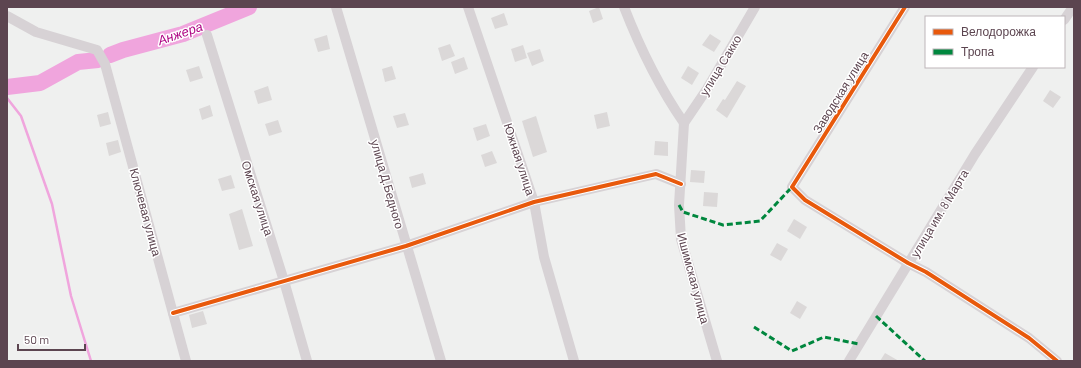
<svg xmlns="http://www.w3.org/2000/svg" width="1081" height="368" font-family="Barlow,sans-serif">
<style>
.lines{fill:none;stroke-linecap:round;stroke-linejoin:round}
.stream{stroke:#f0a5dd;stroke-width:2.5}
.river{stroke:#f0a5dd;stroke-width:16}
.building{fill:#dbd8d8}
.minor{stroke:#d7d2d5;stroke-width:10}
.quiet{stroke:#00873e;stroke-width:3;stroke-dasharray:6 3;stroke-linecap:butt}
.cycleway-casing{stroke:#fff;stroke-width:6}
.cycleway{stroke:#e8590c;stroke-width:4}
.labels{text-anchor:middle;dominant-baseline:central;stroke-width:3;stroke-linejoin:round;paint-order:stroke}
.street-label{font-size:12px;fill:#5c4550;stroke:#fff}
.water-label{font-size:13px;font-style:italic;fill:#ae0684;stroke:#fff}
</style>
<rect width="100%" height="100%" fill="#eff0ef"/>
<g class="lines">
<!-- stream -->
<path class="stream" d="M7 98 21 116 52 204 71 296 91 361"/>
<!-- river -->
<g class="river">
<path d="M110 55 123 50 183 34 249 7"/>
<path d="M7 87 40 83 78 62 98 60"/>
</g>
</g>
<!-- building -->
<g class="building">
<path d="M599 7 603 19 593 23 589 11Z"/>
<path d="M504 13 508 25 495 29 491 18Z"/>
<path d="M710 34 721 41 714 52 702 45Z"/>
<path d="M327 35 330 49 318 52 314 39Z"/>
<path d="M450 44 455 56 442 61 438 48Z"/>
<path d="M523 45 527 58 515 62 511 49Z"/>
<path d="M540 49 544 61 532 66 527 53Z"/>
<path d="M464 57 468 69 455 74 451 62Z"/>
<path d="M199 66 203 78 190 82 186 70Z"/>
<path d="M392 66 396 79 385 82 382 69Z"/>
<path d="M688 66 699 73 692 85 681 78Z"/>
<path d="M737 81 746 86 727 118 716 110 723 99 725 100Z"/>
<path d="M268 86 272 100 258 104 254 91Z"/>
<path d="M1050 90 1061 97 1053 108 1043 101Z"/>
<path d="M210 105 213 116 202 120 199 109Z"/>
<path d="M108 112 111 124 100 127 97 115Z"/>
<path d="M607 112 610 126 597 129 594 115Z"/>
<path d="M405 113 409 125 397 128 393 116Z"/>
<path d="M536 116 547 152 533 157 522 121Z"/>
<path d="M278 120 282 132 269 136 265 124Z"/>
<path d="M486 124 490 136 477 141 473 128Z"/>
<path d="M118 140 121 152 109 156 106 143Z"/>
<path d="M655 141 668 142V156L654 155Z"/>
<path d="M492 151 497 163 485 167 481 155Z"/>
<path d="M691 170 705 171 704 183 690 182Z"/>
<path d="M423 173 426 184 412 188 409 177Z"/>
<path d="M231 175 235 188 222 191 218 179Z"/>
<path d="M704 192 718 193 717 207 703 206Z"/>
<path d="M242 209 253 246 239 250 229 214Z"/>
<path d="M794 219 807 227 800 239 787 231Z"/>
<path d="M777 243 788 249 781 261 770 255Z"/>
<path d="M797 301 807 307 800 319 790 313Z"/>
<path d="M203 311 207 324 192 328 189 315Z"/>
<path d="M885 353 899 361H880Z"/>
</g>
<g class="lines">
<!-- minor -->
<g class="minor">
<path d="M336 7 441 361"/>
<path d="M468 7 534 202 544 257 574 361"/>
<path d="M624 7C640 48 659 87 684 123"/>
<path d="M905 7 792 187 805 200 908 263 926 272 1029 338 1057 361"/>
<path d="M7 16 36 32 97 50 105 64 186 361"/>
<path d="M1064 20 1073 7"/>
<path d="M207 35 284 281 307 361"/>
<path d="M684 123 679 205 681 239 717 361"/>
<path d="M684 123 707 89 755 7"/>
<path d="M173 313 406 246 534 202 656 174 681 184"/>
<path d="M849 361 975 154 1033 67"/>
</g>
<!-- quiet -->
<g class="quiet">
<path d="M679 205 683 212 723 225 760 221 792 187"/>
<path d="M876 316 925 361"/>
<path d="M754 327 792 351 824 337 859 344"/>
</g>
<!-- cycleway casing -->
<g class="cycleway-casing">
<g id="cycleway">
<path d="M905 7 792 187 805 200 908 263 926 272 1029 338 1057 361"/>
<path d="M173 313 406 246 534 202 656 174 681 184"/>
</g>
</g>
<!-- cycleway -->
<use href="#cycleway" class="cycleway"/>
</g>
<g class="labels">
<!-- street labels -->
<g class="street-label">
<text transform="translate(720 65) rotate(-59)">улица Сакко</text>
<text transform="translate(840 92) rotate(-58)">Заводская улица</text>
<text transform="translate(520 159) rotate(72)">Южная улица</text>
<text transform="translate(388 184) rotate(74)">улица Д.Бедного</text>
<text transform="translate(258 198) rotate(72)">Омская улица</text>
<text transform="translate(146 212) rotate(75)">Ключевая улица</text>
<text transform="translate(939 213) rotate(-59)">улица им. 8 Марта</text>
<text transform="translate(694 278) rotate(75)">Ишимская улица</text>
</g>
<!-- water labels -->
<g class="water-label">
<text transform="translate(180 33) rotate(-19)">Анжера</text>
</g>
</g>
<!-- border -->
<rect width="1081" height="368" fill="none" stroke="#5c4550" stroke-width="16"/>
<!-- legend -->
<rect x="925" y="16" width="140" height="52" fill="#ffffff" stroke="#beb5b9"/>
<rect x="933" y="29" width="20" height="6" fill="#e8590c" stroke="#beb5b9"/>
<text x="961" y="36" font-size="12" fill="#5c4550">Велодорожка</text>
<rect x="933" y="49" width="20" height="6" fill="#00873e" stroke="#beb5b9"/>
<text x="961" y="56" font-size="12" fill="#5c4550">Тропа</text>
<!-- scale -->
<path d="M18 344v6h67v-6" fill="none" stroke="#5c4550" stroke-width="2"/>
<text x="24" y="344" font-size="12" fill="#5c4550" stroke="#ffffff" stroke-width="3" paint-order="stroke">50 m</text>
</svg>
